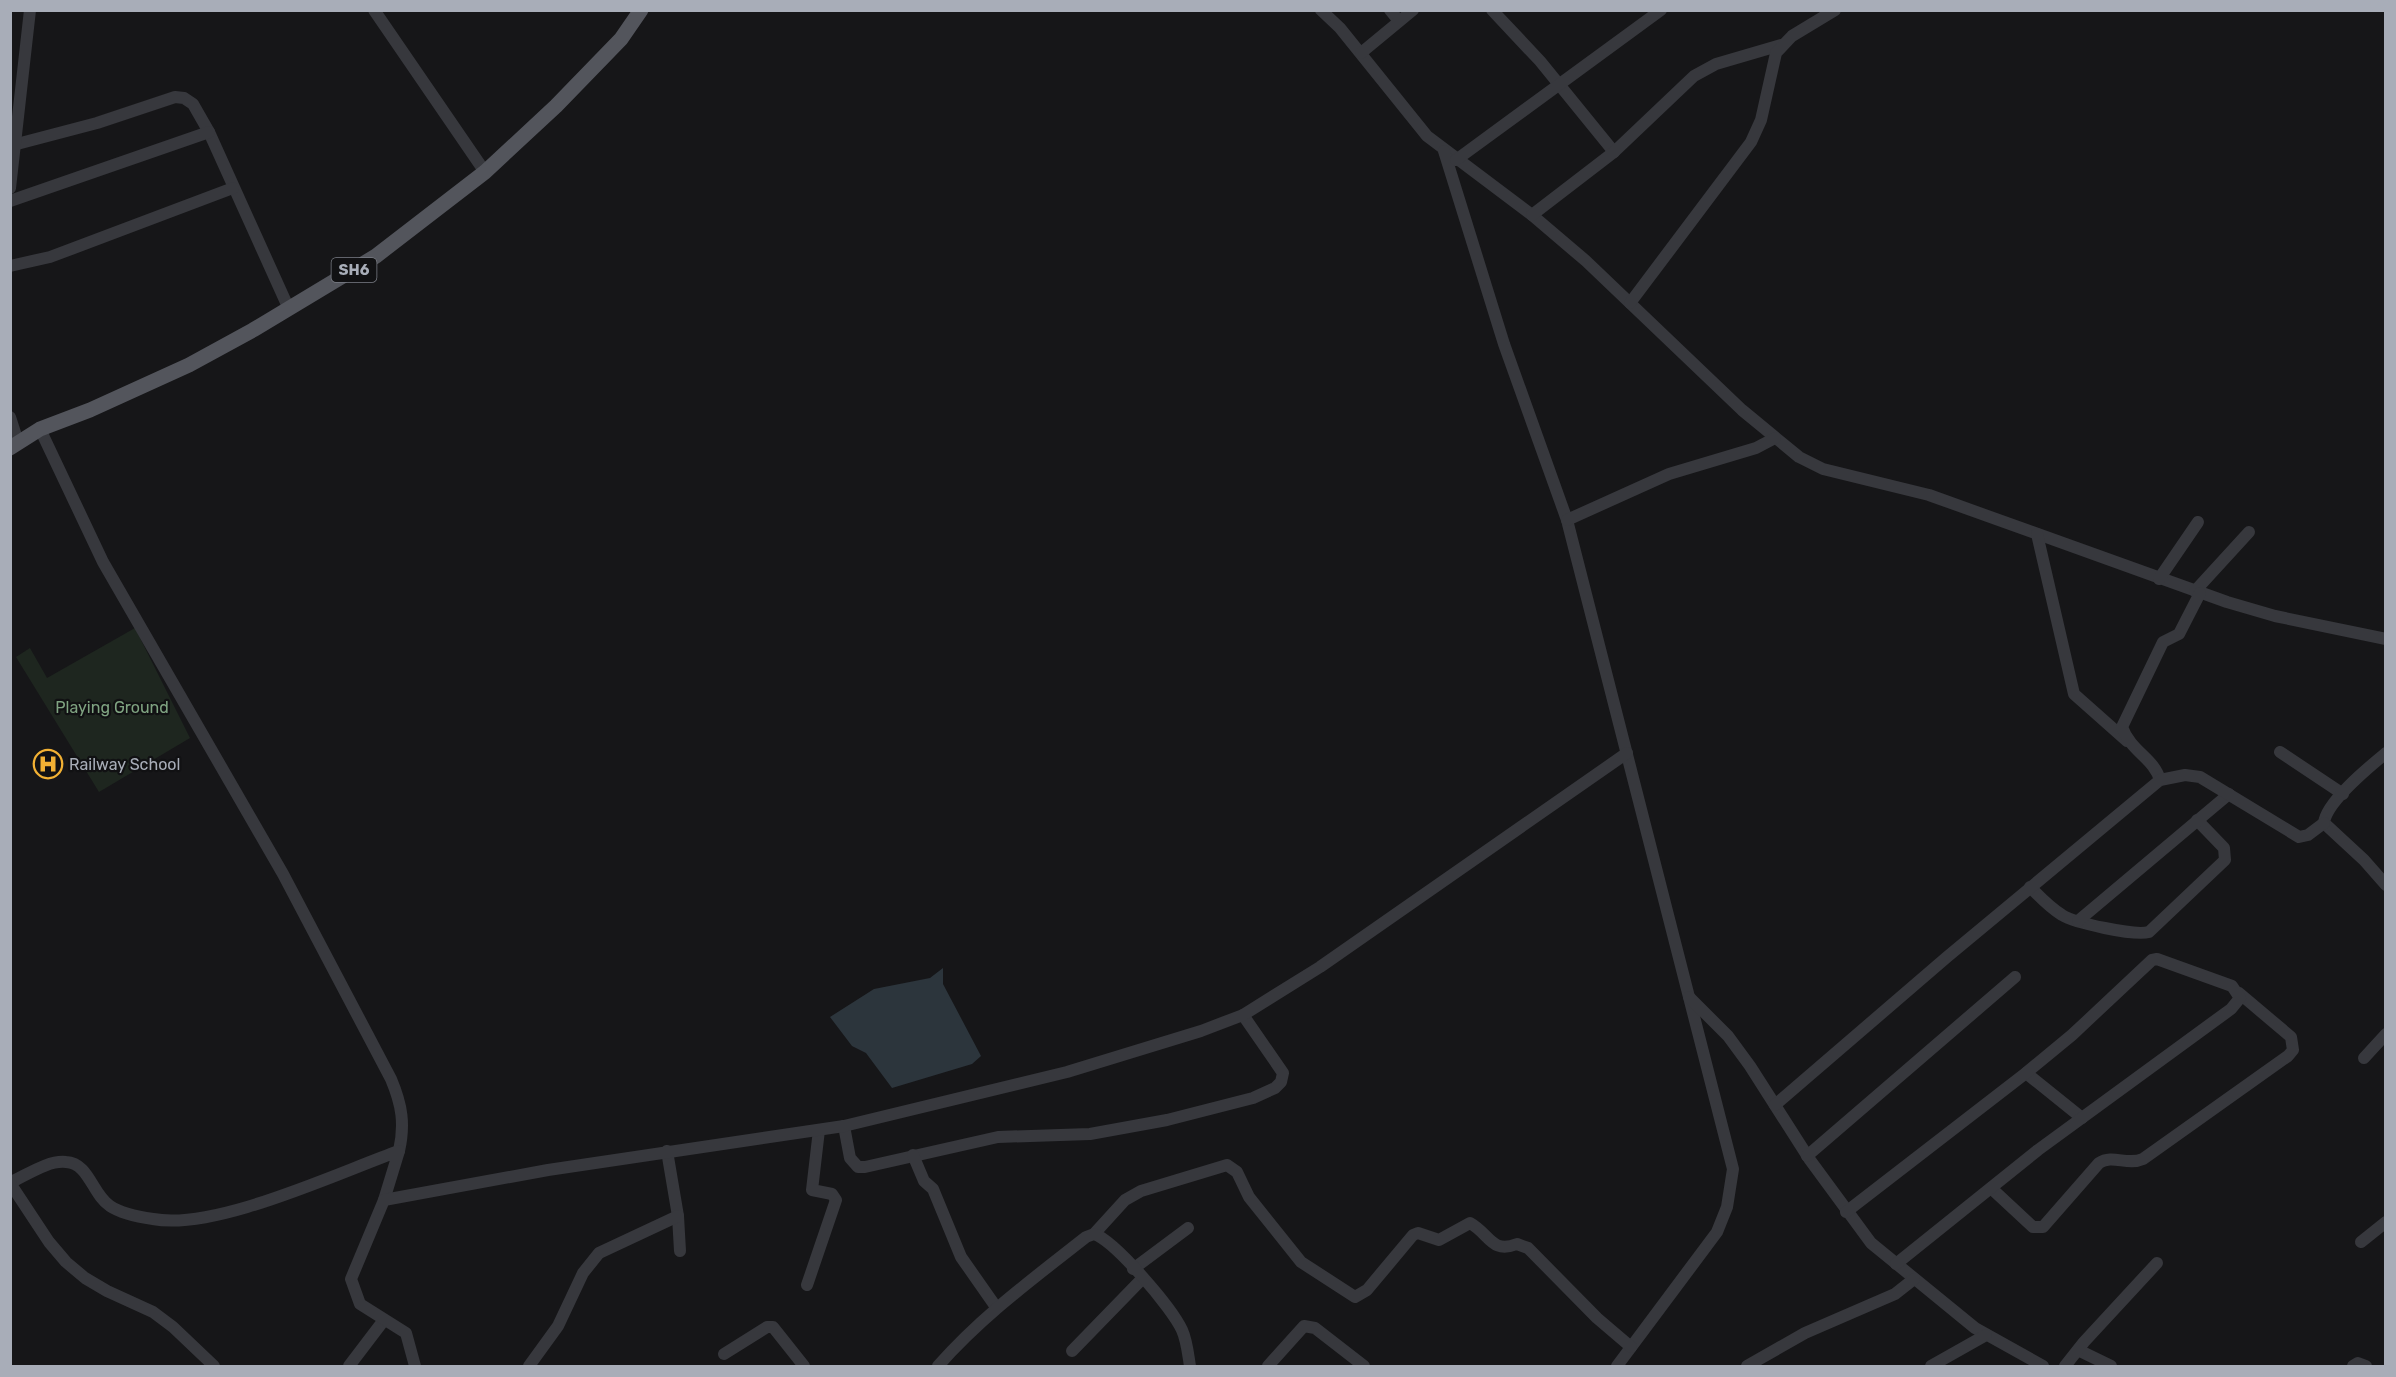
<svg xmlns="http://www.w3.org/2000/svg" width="2396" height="1377" font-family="Rubik,sans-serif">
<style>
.green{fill:#1e261f}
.water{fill:#2c353c}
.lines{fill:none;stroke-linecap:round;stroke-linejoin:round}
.minor{stroke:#37383d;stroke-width:12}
.major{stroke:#53555c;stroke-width:15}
.labels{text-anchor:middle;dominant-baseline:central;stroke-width:4.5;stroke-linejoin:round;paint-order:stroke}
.shield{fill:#111113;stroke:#7b7e86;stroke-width:1.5}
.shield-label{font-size:15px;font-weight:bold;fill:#a8adb8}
.park-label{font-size:16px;fill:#7fa381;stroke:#111113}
.poi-label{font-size:16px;fill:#a8adb8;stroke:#111113;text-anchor:start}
</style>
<rect width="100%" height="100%" fill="#161618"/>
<!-- green -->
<path class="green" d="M135 628 190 738 99 792 16 657 30 648 47 678Z"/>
<!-- water -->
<path class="water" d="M943 968V984L981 1056 972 1064 892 1088 866 1053 852 1046 830 1017 874 989 930 978Z"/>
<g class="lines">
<!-- minor -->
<g class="minor">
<path d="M374 10 485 172"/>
<path d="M1321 10 1340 28 1427 136 1532 215 1586 261 1742 410 1799 457 1823 469 1929 495 2227 602 2275 616 2386 639"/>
<path d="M1390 10 1399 21"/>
<path d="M1492 10 1540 61 1614 152"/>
<path d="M1361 53 1413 10"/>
<path d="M17 144 97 123 175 97 184 98 193 104 209 132 289 309"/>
<path d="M1444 151 1504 344 1567 520 1733 1169 1727 1207 1717 1232 1617 1366"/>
<path d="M1456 160 1661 10"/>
<path d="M10 188 30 10"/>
<path d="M10 201 209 132"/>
<path d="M1532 215 1614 152 1694 76 1716 64 1781 45"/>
<path d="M10 266 50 257 233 188"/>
<path d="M1630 303 1751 142 1761 120 1776 53 1792 36 1835 10"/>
<path d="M10 417 18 442"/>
<path d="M40 429 103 562 283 874 391 1079C402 1105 405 1124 399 1151"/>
<path d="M1567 520 1669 474 1756 448 1775 438"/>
<path d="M2037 534 2074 694 2127 741"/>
<path d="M2159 579 2198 522"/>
<path d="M2195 591 2249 532"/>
<path d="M2280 752 2343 794"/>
<path d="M2386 753C2369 767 2326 802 2324 823L2364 860 2386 885"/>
<path d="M2160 780C2154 758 2131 752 2122 727L2163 642 2179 634 2200 593"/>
<path d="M2030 887C2040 897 2050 908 2062 915 2075 923 2134 936 2149 932L2225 860 2224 848 2197 820"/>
<path d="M2078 921 2229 794"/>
<path d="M1689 997 1728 1036 1750 1066 1810 1160 1871 1243 1975 1328 2043 1366"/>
<path d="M2364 1058 2386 1034"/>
<path d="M2026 1073 2082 1118"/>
<path d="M1775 1105 1947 957 2160 780 2185 775 2200 777 2299 837 2308 835 2324 823"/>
<path d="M844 1126 850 1158 858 1167H865L998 1137 1090 1134 1167 1120 1253 1098 1275 1088 1281 1082 1283 1073 1243 1015"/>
<path d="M667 1151 678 1216 680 1251"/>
<path d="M913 1155 924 1181 933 1189 961 1257 996 1307"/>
<path d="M1807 1156 2015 977"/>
<path d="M11 1182C27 1175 48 1160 66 1162 89 1163 92 1194 110 1206 122 1214 139 1217 153 1219 215 1231 337 1173 399 1151L384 1200"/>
<path d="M10 1183 49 1242 66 1262 85 1278 107 1291 153 1312 173 1327 214 1366"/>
<path d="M1991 1188 2033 1227H2043L2099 1163C2113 1154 2127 1166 2143 1159L2288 1056 2293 1050 2291 1037 2239 993"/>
<path d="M1846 1212 2026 1073 2072 1035 2152 960 2157 959 2232 986 2240 998 2231 1009 2038 1150 1896 1264"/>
<path d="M1094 1234 1125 1200 1141 1191 1227 1165 1237 1172 1249 1197 1301 1262 1355 1297 1367 1290 1413 1235 1418 1233 1439 1240 1470 1223C1490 1234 1491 1254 1517 1244L1528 1248 1597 1318 1631 1347"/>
<path d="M2361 1242 2386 1222"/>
<path d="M1133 1269 1188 1228"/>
<path d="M807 1285 836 1200 832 1194 812 1190 819 1130"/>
<path d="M2078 1350 2111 1366"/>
<path d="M1072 1351 1142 1279"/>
<path d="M724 1354 767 1327H773L804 1366"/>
<path d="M349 1366 384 1320"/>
<path d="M415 1366 406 1333 360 1304 351 1279 384 1200 548 1170 844 1126 1067 1072 1201 1031 1243 1015 1320 967 1627 753"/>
<path d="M529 1366 558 1326 583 1273 599 1253 678 1216"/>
<path d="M938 1366C982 1316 1034 1278 1086 1237L1094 1234C1115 1241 1172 1308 1182 1330 1187 1341 1188 1354 1190 1366"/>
<path d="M1268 1366 1304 1326 1315 1328 1364 1366"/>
<path d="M1747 1366 1805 1333 1895 1294 1914 1279"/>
<path d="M1931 1366 1986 1335"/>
<path d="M2065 1366 2084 1342 2157 1263"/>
<path d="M2353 1366 2358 1363 2366 1366"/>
</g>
<!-- major -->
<path class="major" d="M10 448 40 429 90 410 189 365 253 330 376 256 485 172 556 106 621 39 641 10"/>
</g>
<!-- icons -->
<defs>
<g id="hospital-ring" transform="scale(1.5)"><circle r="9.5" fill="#111113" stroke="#f2b134" stroke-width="1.5"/><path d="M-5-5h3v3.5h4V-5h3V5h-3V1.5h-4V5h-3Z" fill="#f2b134"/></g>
</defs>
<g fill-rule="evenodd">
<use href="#hospital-ring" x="48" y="764"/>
</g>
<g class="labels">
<!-- shield labels -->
<rect class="shield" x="331.5" y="258" width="45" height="24" rx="4.5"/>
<g class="shield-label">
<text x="354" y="270">SH6</text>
</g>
<!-- park labels -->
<g class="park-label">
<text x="112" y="707">Playing Ground</text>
</g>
<!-- poi labels -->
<g class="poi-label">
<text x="69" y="764">Railway School</text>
</g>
</g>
<!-- border -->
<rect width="2396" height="1377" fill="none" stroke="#a8adb8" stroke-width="24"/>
</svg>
